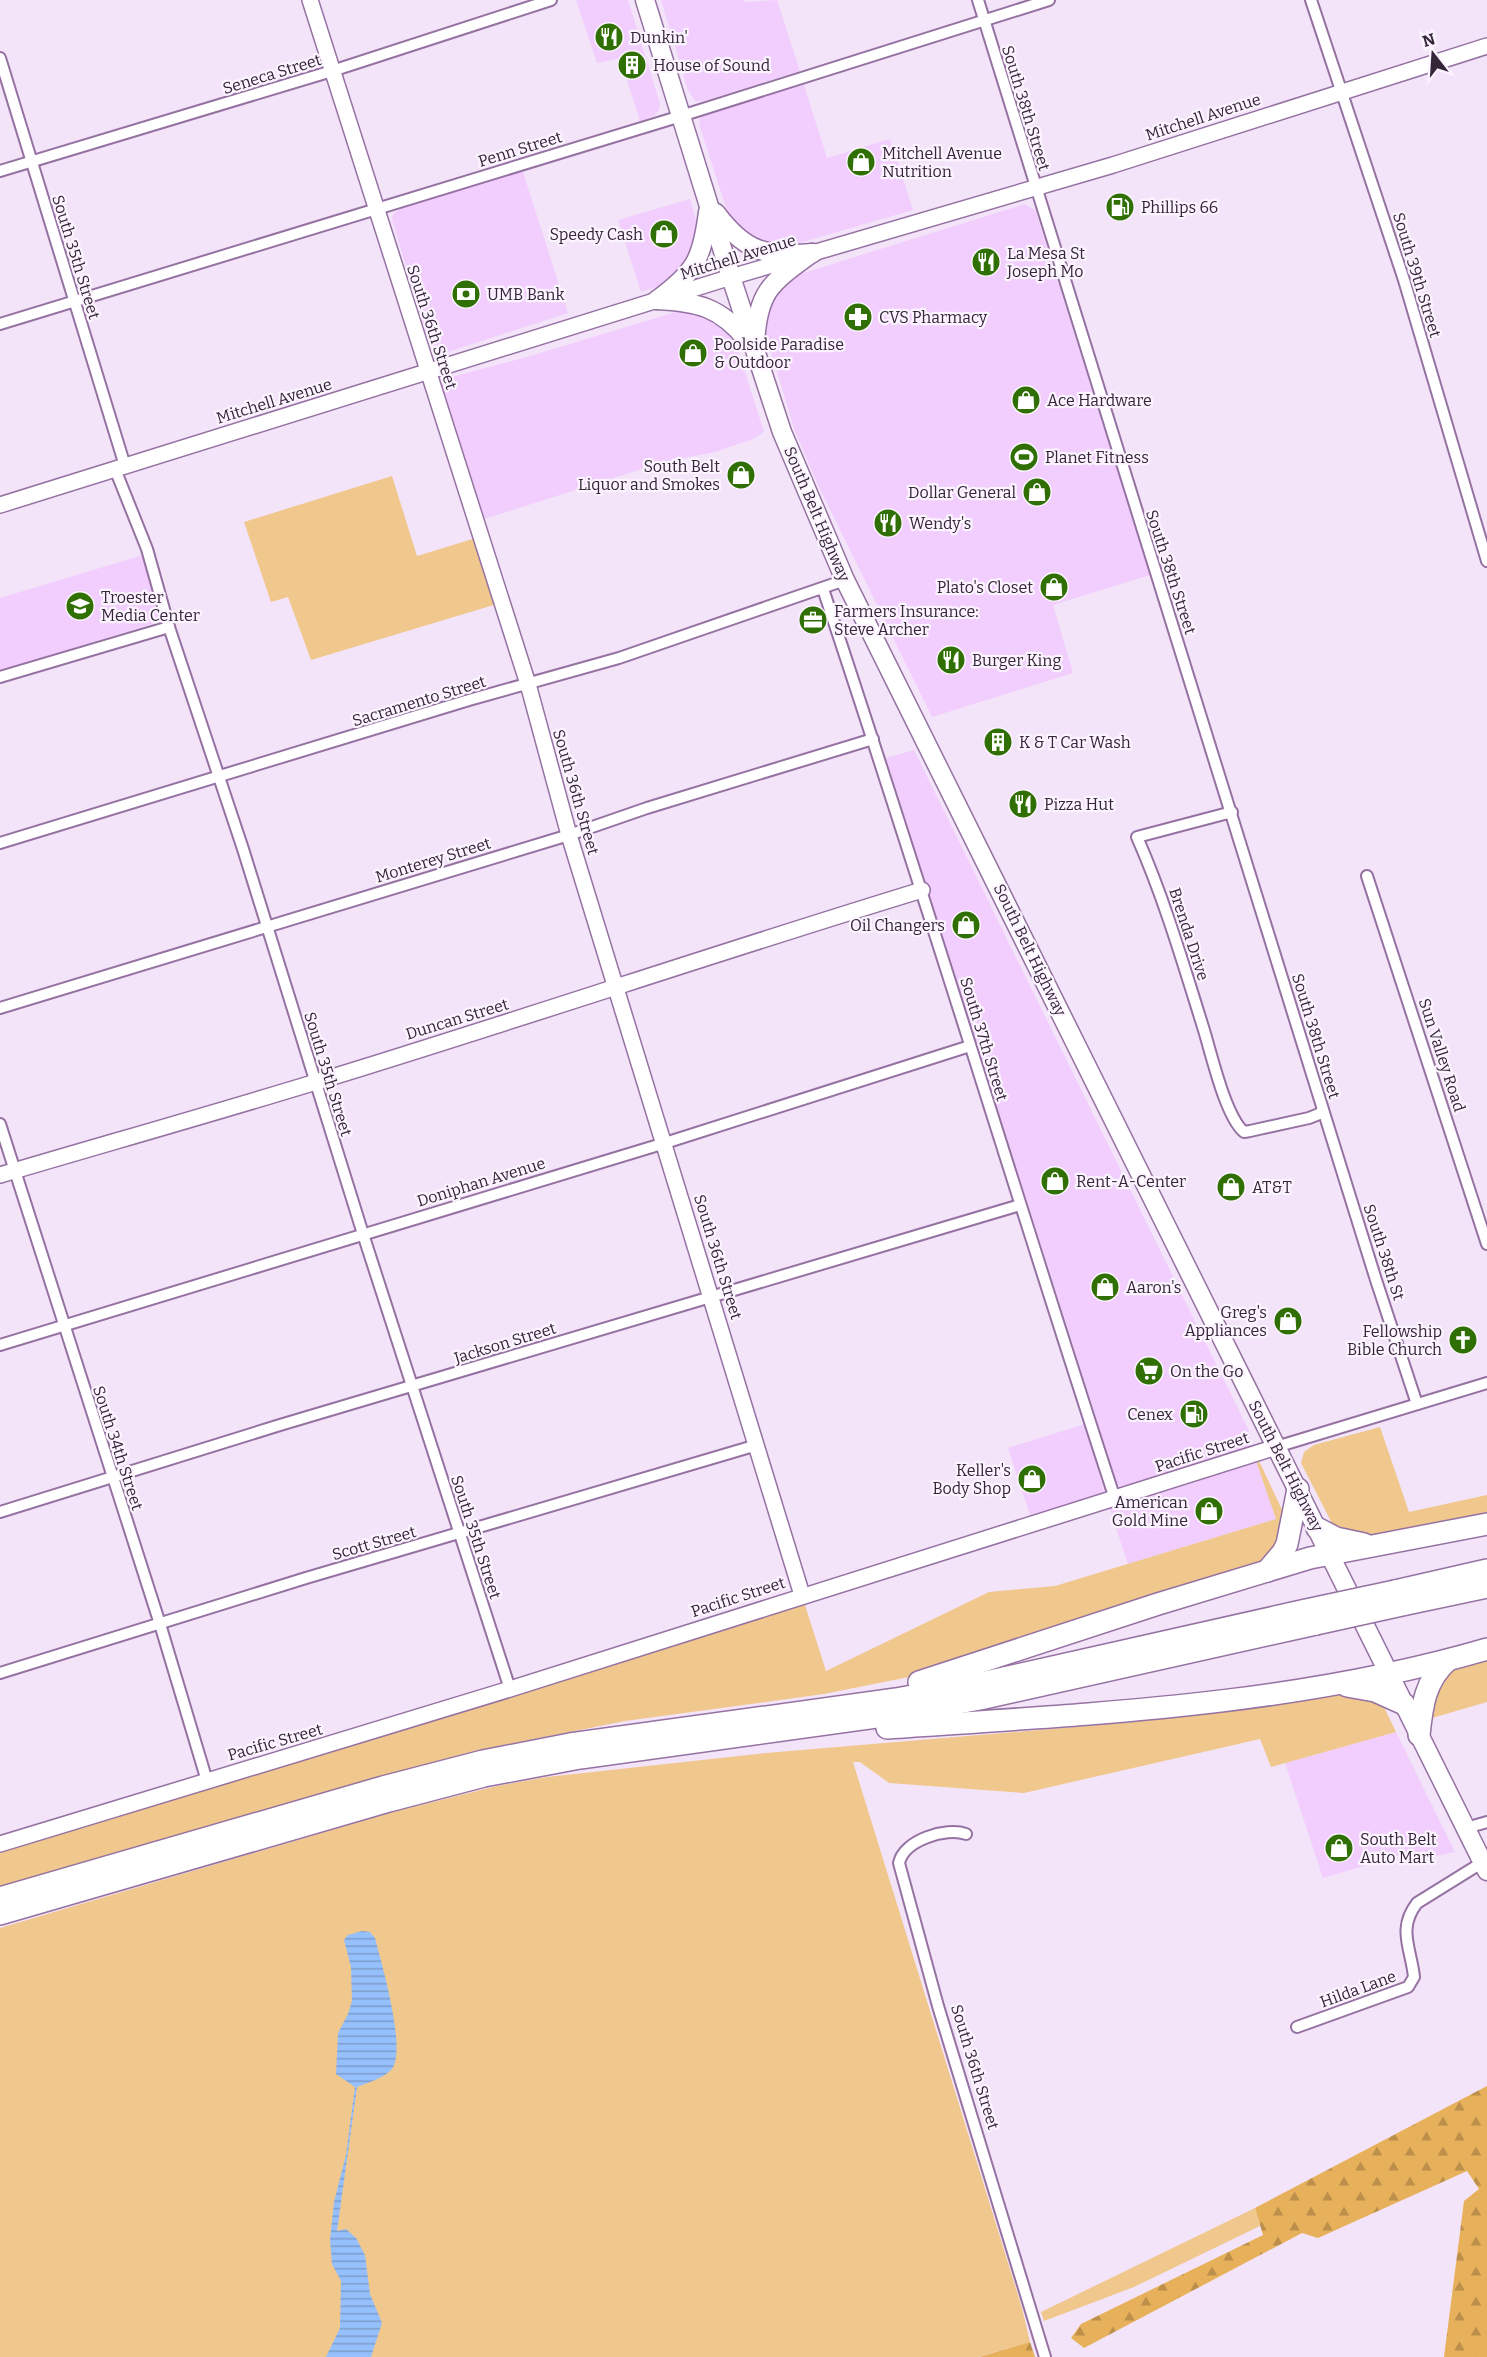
<svg xmlns="http://www.w3.org/2000/svg" width="1487" height="2357" font-family="Bitter,serif">
<style>
.built{fill:#f1cefd}
.green{fill:#f0c78c}
.forest{fill:url(#forest-firs)}
.water{fill:url(#water-rules)}
.lines{fill:none;stroke-linecap:round;stroke-linejoin:round}
.street-casing{stroke:#9572a2;stroke-width:14}
.secondary-casing{stroke:#9572a2;stroke-width:18}
.primary-casing{stroke:#9572a2;stroke-width:21}
.highway-casing{stroke:#9572a2;stroke-width:24}
.street{stroke:#fff;stroke-width:10}
.secondary{stroke:#fff;stroke-width:15}
.primary{stroke:#fff;stroke-width:18}
.highway{stroke:#fff;stroke-width:21}
.highway-bridge-casing{stroke:#9572a2;stroke-width:24;stroke-linecap:butt}
.highway-bridge{stroke:#fff;stroke-width:21}
.labels{text-anchor:middle;dominant-baseline:central;stroke-width:4.5;stroke-linejoin:round;paint-order:stroke}
.poi-label{font-size:16px;fill:#342539;stroke:#fcf4ff;text-anchor:start}
.street-label{font-size:16px;fill:#342539;stroke:#fcf4ff}
</style>
<defs>
<pattern id="forest-firs" width="22" height="20" patternUnits="userSpaceOnUse" patternTransform="scale(1.5)"><rect width="22" height="20" fill="#e7b05a"/><path d="M5 1l3.5 6h-7zM16 11l3.5 6h-7z" fill="#bc8f4b"/></pattern>
<pattern id="water-rules" width="6" height="5" patternUnits="userSpaceOnUse" patternTransform="scale(1.5)"><rect width="6" height="5" fill="#96c0fc"/><path d="M0 2.5h6" fill="none" stroke="#7b9ccd"/></pattern>
</defs>
<rect width="100%" height="100%" fill="#f3e4f9"/>
<!-- built -->
<g class="built">
<path d="M576 0H628L660 104 659 110 655 115 640 121 620 58 597 63Z"/>
<path d="M661 0H744L745 2 777 0 800 71 703 101H695L688 90Z"/>
<path d="M803 82 827 158 890 139 913 210 789 246H759L730 220 699 124 700 118 706 112Z"/>
<path d="M522 169 568 313 448 352 434 350 426 335 392 219 393 214 403 207Z"/>
<path d="M690 199 699 231 689 266 662 285 641 292 618 220Z"/>
<path d="M1025 204 1035 210 1039 222 1150 575 1053 605 1073 673 932 717 819 487 795 431 766 336 765 324 769 299 787 281 797 275Z"/>
<path d="M679 311H691L727 327 739 353 764 432 753 439 715 452 664 462 481 520 440 385 443 381 448 378 527 357Z"/>
<path d="M143 555 162 613 160 621 0 671V598Z"/>
<path d="M914 750 1249 1431 1251 1447 1245 1451 1125 1489 1120 1488 1117 1483 886 758Z"/>
<path d="M1085 1424 1104 1492 1100 1497 1031 1518 1008 1448Z"/>
<path d="M1256 1461 1276 1519 1128 1564 1109 1507Z"/>
<path d="M1396 1732 1455 1852 1436 1856 1409 1853 1323 1878 1285 1763Z"/>
</g>
<!-- green -->
<g class="green">
<path d="M392 476 417 556 476 538 497 604 311 660 288 597 271 602 244 522Z"/>
<path d="M1380 1427 1409 1512 1487 1495V1516L1366 1538 1336 1531 1301 1463 1304 1452 1314 1445Z"/>
<path d="M1256 1461 1260 1463 1284 1514 1285 1536 1264 1564 919 1675 824 1694 625 1721 474 1751 346 1786 0 1889V1850L804 1602 826 1671 989 1592 1055 1586 1276 1519Z"/>
<path d="M1487 1659V1702L1432 1718C1432 1709 1431 1698 1434 1689 1441 1670 1470 1664 1487 1659Z"/>
<path d="M1360 1691 1383 1705 1396 1732 1271 1767 1260 1739 1024 1793 889 1783 860 1762H853L1022 2308 1030 2342 978 2357H0V1928L389 1813 497 1786 547 1777 766 1753 1133 1722Z"/>
<path d="M1255 2208 1260 2226 1134 2287 1044 2321 1041 2312Z"/>
</g>
<!-- forest -->
<g class="forest">
<path d="M1487 2086V2357H1444L1464 2201 1479 2189 1467 2171 1318 2238 1302 2233 1084 2348 1071 2338 1081 2324 1263 2235 1255 2208Z"/>
<path d="M1030 2342 1035 2357H978H979Z"/>
</g>
<!-- water -->
<path class="water" d="M362 1931 370 1932 375 1938C381 1962 408 2052 391 2070 384 2078 367 2083 357 2087L337 2231 346 2229 356 2238 365 2255 370 2294 382 2323 371 2357H326L340 2328 341 2281 332 2264 330 2240 334 2202 346 2155 355 2087 336 2074 338 2033 348 2014 352 2001 351 1967 344 1940 348 1935Z"/>
<g class="lines">
<!-- street casing -->
<g class="street-casing">
<g id="street">
<path d="M978 0 1376 1280 1417 1404"/>
<path d="M1311 0 1404 280 1487 561"/>
<path d="M0 58 125 466"/>
<path d="M0 171 332 71 551 0"/>
<path d="M0 324 681 116 1049 0"/>
<path d="M115 469 147 549 169 627 243 849 363 1234 510 1689"/>
<path d="M823 589C924 891 1016 1196 1115 1499"/>
<path d="M0 677 169 627"/>
<path d="M1232 812 1137 837C1164 898 1183 963 1203 1027 1211 1052 1225 1116 1244 1132L1250 1131 1309 1118 1319 1114 1323 1110"/>
<path d="M0 843 469 700 619 658 845 580"/>
<path d="M1367 876 1487 1244"/>
<path d="M0 1008 569 835 647 808 873 739"/>
<path d="M0 1124 160 1624 207 1781"/>
<path d="M0 1345 665 1143 970 1046"/>
<path d="M1276 1447 1487 1383"/>
<path d="M0 1512 280 1425 1020 1205"/>
<path d="M0 1673 306 1578 757 1445"/>
<path d="M1466 1828 1487 1822"/>
<path d="M966 1834C946 1827 904 1840 899 1863L938 2006 1045 2357"/>
<path d="M1297 2027 1408 1987 1414 1977C1411 1948 1397 1929 1417 1903L1483 1862"/>
</g>
</g>
<!-- secondary casing -->
<g class="secondary-casing">
<g id="secondary">
<path d="M310 0 528 684 569 835 802 1595"/>
<path d="M0 505 731 277 1113 165 1487 46"/>
<path d="M0 1175C105 1144 211 1114 316 1082 519 1020 719 952 922 890"/>
<path d="M0 1844 510 1689 1276 1447"/>
</g>
</g>
<!-- primary casing -->
<g class="primary-casing">
<g id="primary">
<path d="M645 0 731 277 782 432 845 580 1487 1871"/>
<path d="M716 213C745 252 766 257 813 253"/>
<path d="M657 300C698 302 720 307 747 340"/>
<path d="M657 300C695 272 702 260 708 212"/>
<path d="M755 343C758 290 771 283 812 253"/>
</g>
</g>
<!-- highway casing -->
<g class="highway-casing">
<g id="highway">
<path d="M1317 1528 1336 1538 1364 1544"/>
<path d="M1267 1571 1283 1552 1287 1544 1298 1489"/>
<path d="M1395 1591 1487 1570"/>
<path d="M1402 1605 1487 1587"/>
<path d="M919 1682 1158 1604 1310 1558 1487 1524"/>
<path d="M1347 1686 1375 1691 1404 1704"/>
<path d="M887 1728C1088 1714 1292 1706 1487 1649"/>
<path d="M1419 1735C1422 1706 1425 1680 1448 1660"/>
<path d="M0 1898 383 1787 483 1761 570 1744 896 1699 977 1684 1306 1610"/>
<path d="M0 1914 389 1801 484 1776 580 1758 898 1714 980 1699 1316 1624"/>
</g>
</g>
<!-- street -->
<use href="#street" class="street"/>
<!-- secondary -->
<use href="#secondary" class="secondary"/>
<!-- primary -->
<use href="#primary" class="primary"/>
<!-- highway -->
<use href="#highway" class="highway"/>
<!-- highway-bridge casing -->
<g class="highway-bridge-casing">
<g id="highway-bridge">
<path d="M1306 1610 1395 1591"/>
<path d="M1316 1624 1402 1605"/>
</g>
</g>
<!-- highway-bridge -->
<use href="#highway-bridge" class="highway-bridge"/>
</g>
<!-- icons -->
<defs>
<g id="restaurant-disc" transform="scale(1.5)"><circle r="9.5" fill="#306f03" stroke="#fcf4ff"/><path d="M-5-6h1v4h1v-4h1v4h1v-4h1v5L-1.5 .5V6h-2V.5L-5-1ZM5-6V6H3V1.5H1.5Q1.5-4 5-6Z" fill="#fff"/></g>
<g id="building-disc" transform="scale(1.5)"><circle r="9.5" fill="#306f03" stroke="#fcf4ff"/><path d="M-4-6H4V6H1V3H-1V6H-4ZM-2.5-4.3h1.7v1.8h-1.7ZM.8-4.3h1.7v1.8H.8ZM-2.5-1h1.7V.8h-1.7ZM.8-1h1.7V.8H.8Z" fill="#fff"/></g>
<g id="shop-disc" transform="scale(1.5)"><circle r="9.5" fill="#306f03" stroke="#fcf4ff"/><path d="M-5-2.5h2.3a2.7 3.5 0 0 1 5.4 0H5L5.5 6h-11ZM-1.5-2.5h3a1.5 2.3 0 0 0-3 0Z" fill="#fff"/></g>
<g id="fuel-disc" transform="scale(1.5)"><circle r="9.5" fill="#306f03" stroke="#fcf4ff"/><path d="M-5.5-6h7V0h2V4h1.3V-2.5L3-4.5l.8-.8L6-3V5H2.5V1h-1V6h-7ZM-4.2-4.7v3.2H.2V-4.7Z" fill="#fff"/></g>
<g id="bank-disc" transform="scale(1.5)"><circle r="9.5" fill="#306f03" stroke="#fcf4ff"/><path d="M-6-4H6V4H-6ZM0-2.3a2.3 2.3 0 1 0 0 4.6a2.3 2.3 0 1 0 0-4.6Z" fill="#fff"/></g>
<g id="pharmacy-disc" transform="scale(1.5)"><circle r="9.5" fill="#306f03" stroke="#fcf4ff"/><path d="M-2-6h4v4h4v4h-4v4h-4v-4h-4v-4h4Z" fill="#fff"/></g>
<g id="stadium-disc" transform="scale(1.5)"><circle r="9.5" fill="#306f03" stroke="#fcf4ff"/><path d="M0-5a6.5 5 0 1 0 0 10a6.5 5 0 1 0 0-10ZM-3.5-1.8h7v3.6h-7Z" fill="#fff"/></g>
<g id="school-disc" transform="scale(1.5)"><circle r="9.5" fill="#306f03" stroke="#fcf4ff"/><path d="M0-5L7-2L0 1L-7-2ZM-4 1L0 2.5L4 1V4Q0 6-4 4Z" fill="#fff"/></g>
<g id="office-disc" transform="scale(1.5)"><circle r="9.5" fill="#306f03" stroke="#fcf4ff"/><path d="M-6-3h4V-5.5h4V-3h4V5H-6ZM-1-4.5V-3h2v-1.5ZM-6 0V1H6V0Z" fill="#fff"/></g>
<g id="church-disc" transform="scale(1.5)"><circle r="9.5" fill="#306f03" stroke="#fcf4ff"/><path d="M-1.2-6h2.4v3.5h3.3v2.4h-3.3V6h-2.4V-.1h-3.3v-2.4h3.3Z" fill="#fff"/></g>
<g id="supermarket-disc" transform="scale(1.5)"><circle r="9.5" fill="#306f03" stroke="#fcf4ff"/><path d="M-6-5.5h2.5l.6 2H6L4.5 2H-2.5L-4.4-4H-6ZM-1.5 3.2a1.3 1.3 0 1 0 .1 0ZM3 3.2a1.3 1.3 0 1 0 .1 0Z" fill="#fff"/></g>
</defs>
<g fill-rule="evenodd">
<use href="#restaurant-disc" x="609" y="37"/>
<use href="#building-disc" x="632" y="65"/>
<use href="#shop-disc" x="861" y="162"/>
<use href="#fuel-disc" x="1120" y="207"/>
<use href="#shop-disc" x="664" y="234"/>
<use href="#restaurant-disc" x="986" y="262"/>
<use href="#bank-disc" x="466" y="294"/>
<use href="#pharmacy-disc" x="858" y="317"/>
<use href="#shop-disc" x="693" y="353"/>
<use href="#shop-disc" x="1026" y="400"/>
<use href="#stadium-disc" x="1024" y="457"/>
<use href="#shop-disc" x="741" y="475"/>
<use href="#shop-disc" x="1037" y="492"/>
<use href="#restaurant-disc" x="888" y="523"/>
<use href="#shop-disc" x="1054" y="587"/>
<use href="#school-disc" x="80" y="606"/>
<use href="#office-disc" x="813" y="620"/>
<use href="#restaurant-disc" x="951" y="660"/>
<use href="#building-disc" x="998" y="742"/>
<use href="#restaurant-disc" x="1023" y="804"/>
<use href="#shop-disc" x="966" y="925"/>
<use href="#shop-disc" x="1055" y="1181"/>
<use href="#shop-disc" x="1231" y="1187"/>
<use href="#shop-disc" x="1105" y="1287"/>
<use href="#shop-disc" x="1288" y="1321"/>
<use href="#church-disc" x="1463" y="1340"/>
<use href="#supermarket-disc" x="1149" y="1371"/>
<use href="#fuel-disc" x="1194" y="1414"/>
<use href="#shop-disc" x="1032" y="1479"/>
<use href="#shop-disc" x="1209" y="1511"/>
<use href="#shop-disc" x="1339" y="1848"/>
</g>
<g class="labels">
<!-- poi labels -->
<g class="poi-label">
<text x="630" y="37">Dunkin'</text>
<text x="653" y="65">House of Sound</text>
<text x="882" y="153">Mitchell Avenue<tspan x="882" dy="18">Nutrition</tspan></text>
<text x="1141" y="207">Phillips 66</text>
<text x="643" y="234" text-anchor="end">Speedy Cash</text>
<text x="1007" y="253">La Mesa St<tspan x="1007" dy="18">Joseph Mo</tspan></text>
<text x="487" y="294">UMB Bank</text>
<text x="879" y="317">CVS Pharmacy</text>
<text x="714" y="344">Poolside Paradise<tspan x="714" dy="18">&amp; Outdoor</tspan></text>
<text x="1047" y="400">Ace Hardware</text>
<text x="1045" y="457">Planet Fitness</text>
<text x="720" y="466" text-anchor="end">South Belt<tspan x="720" dy="18">Liquor and Smokes</tspan></text>
<text x="1016" y="492" text-anchor="end">Dollar General</text>
<text x="909" y="523">Wendy's</text>
<text x="1033" y="587" text-anchor="end">Plato's Closet</text>
<text x="101" y="597">Troester<tspan x="101" dy="18">Media Center</tspan></text>
<text x="834" y="611">Farmers Insurance:<tspan x="834" dy="18">Steve Archer</tspan></text>
<text x="972" y="660">Burger King</text>
<text x="1019" y="742">K &amp; T Car Wash</text>
<text x="1044" y="804">Pizza Hut</text>
<text x="945" y="925" text-anchor="end">Oil Changers</text>
<text x="1076" y="1181">Rent-A-Center</text>
<text x="1252" y="1187">AT&amp;T</text>
<text x="1126" y="1287">Aaron's</text>
<text x="1267" y="1312" text-anchor="end">Greg's<tspan x="1267" dy="18">Appliances</tspan></text>
<text x="1442" y="1331" text-anchor="end">Fellowship<tspan x="1442" dy="18">Bible Church</tspan></text>
<text x="1170" y="1371">On the Go</text>
<text x="1173" y="1414" text-anchor="end">Cenex</text>
<text x="1011" y="1470" text-anchor="end">Keller's<tspan x="1011" dy="18">Body Shop</tspan></text>
<text x="1188" y="1502" text-anchor="end">American<tspan x="1188" dy="18">Gold Mine</tspan></text>
<text x="1360" y="1839">South Belt<tspan x="1360" dy="18">Auto Mart</tspan></text>
</g>
<!-- street labels -->
<g class="street-label">
<text transform="translate(272 74) rotate(-17)">Seneca Street</text>
<text transform="translate(1026 108) rotate(73)">South 38th Street</text>
<text transform="translate(1203 117) rotate(-18)">Mitchell Avenue</text>
<text transform="translate(520 149) rotate(-17)">Penn Street</text>
<text transform="translate(76 257) rotate(73)">South 35th Street</text>
<text transform="translate(738 257) rotate(-17)">Mitchell Avenue</text>
<text transform="translate(1417 275) rotate(73)">South 39th Street</text>
<text transform="translate(432 327) rotate(72)">South 36th Street</text>
<text transform="translate(274 401) rotate(-17)">Mitchell Avenue</text>
<text transform="translate(817 514) rotate(67)">South Belt Highway</text>
<text transform="translate(1171 572) rotate(72)">South 38th Street</text>
<text transform="translate(419 701) rotate(-17)">Sacramento Street</text>
<text transform="translate(576 792) rotate(74)">South 36th Street</text>
<text transform="translate(433 860) rotate(-17)">Monterey Street</text>
<text transform="translate(1189 934) rotate(72)">Brenda Drive</text>
<text transform="translate(1030 950) rotate(64)">South Belt Highway</text>
<text transform="translate(457 1019) rotate(-17)">Duncan Street</text>
<text transform="translate(1316 1036) rotate(73)">South 38th Street</text>
<text transform="translate(984 1039) rotate(73)">South 37th Street</text>
<text transform="translate(1442 1055) rotate(72)">Sun Valley Road</text>
<text transform="translate(328 1074) rotate(73)">South 35th Street</text>
<text transform="translate(481 1182) rotate(-17)">Doniphan Avenue</text>
<text transform="translate(1384 1252) rotate(72)">South 38th St</text>
<text transform="translate(718 1257) rotate(73)">South 36th Street</text>
<text transform="translate(505 1343) rotate(-17)">Jackson Street</text>
<text transform="translate(118 1448) rotate(72)">South 34th Street</text>
<text transform="translate(1202 1452) rotate(-18)">Pacific Street</text>
<text transform="translate(1286 1466) rotate(63)">South Belt Highway</text>
<text transform="translate(476 1537) rotate(72)">South 35th Street</text>
<text transform="translate(374 1543) rotate(-16)">Scott Street</text>
<text transform="translate(738 1597) rotate(-18)">Pacific Street</text>
<text transform="translate(275 1742) rotate(-16)">Pacific Street</text>
<text transform="translate(1358 1989) rotate(-20)">Hilda Lane</text>
<text transform="translate(975 2067) rotate(73)">South 36th Street</text>
</g>
</g>
<!-- north arrow -->
<g transform="translate(1433 54) rotate(343)" stroke="#fcf4ff" stroke-width="4.5" paint-order="stroke">
<path d="M0-4.5L10 22L0 15L-10 22Z" fill="#342539"/>
<text y="-9" font-size="16" font-weight="bold" text-anchor="middle" fill="#342539">N</text>
</g>
</svg>
